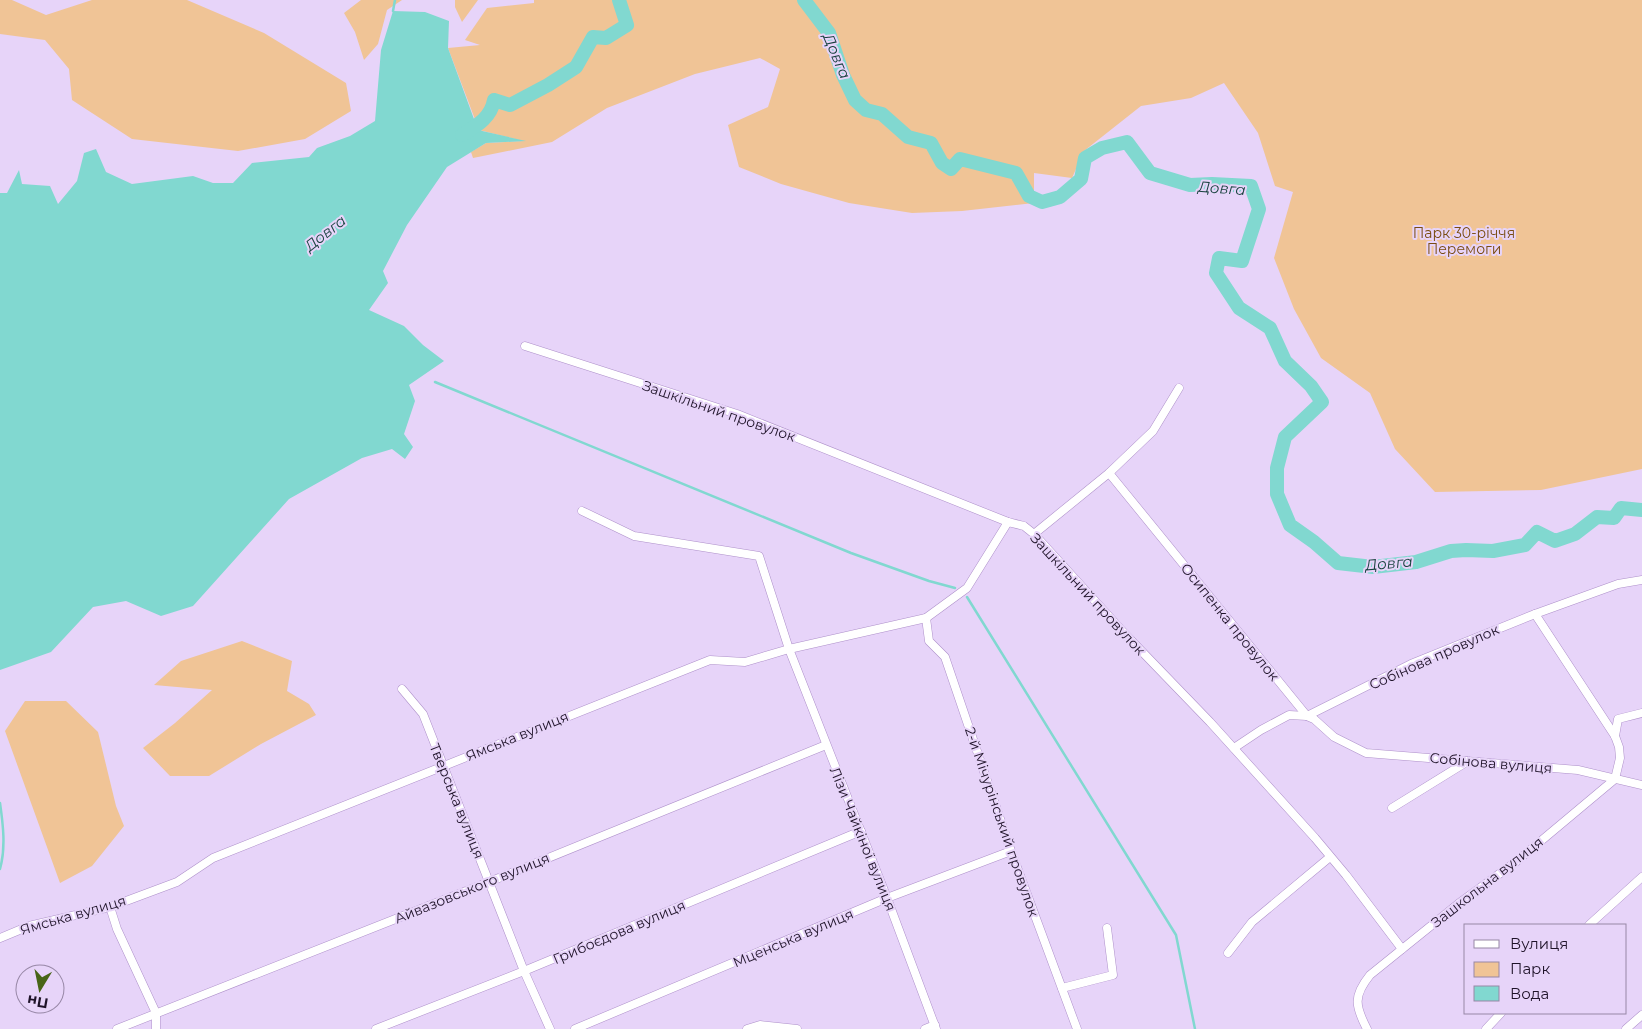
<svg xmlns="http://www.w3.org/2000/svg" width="1642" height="1029" font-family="Montserrat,sans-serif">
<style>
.green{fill:#f0c496}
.water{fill:#81d8d0}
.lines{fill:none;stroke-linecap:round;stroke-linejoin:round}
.stream{stroke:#81d8d0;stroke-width:2.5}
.river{stroke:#81d8d0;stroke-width:14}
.minor-casing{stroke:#ae90ca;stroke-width:9}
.minor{stroke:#fff;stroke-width:8}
.labels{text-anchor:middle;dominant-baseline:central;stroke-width:4;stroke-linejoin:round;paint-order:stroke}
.park-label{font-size:14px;fill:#794c11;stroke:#e7d4f9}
.street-label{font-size:14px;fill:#1f1329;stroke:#e7d4f9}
.water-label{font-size:15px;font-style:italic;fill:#19423f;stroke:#e7d4f9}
</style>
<rect width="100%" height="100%" fill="#e7d4f9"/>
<!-- green -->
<g class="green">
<path d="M0 0H12L46 15 92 0H187L264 33 346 83 351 111 305 139 238 151 132 139 72 100 69 69 45 40 0 34Z"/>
<path d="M361 0H402L387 10 378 44 364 60 355 32 344 13Z"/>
<path d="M455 0H478L462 22 455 7Z"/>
<path d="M534 0H1642V469L1541 490 1435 492 1395 449 1370 393 1321 358 1294 309 1274 258 1293 192 1275 186 1258 133 1224 83 1191 98 1141 106 1084 151 1072 178 1034 173V203L962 211 912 213 849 203 781 184 739 167 728 125 768 107 780 69 760 58 695 74 607 108 552 142 473 158 471 152 486 143 523 141 479 130 448 48 480 45 465 40 487 8 534 3Z"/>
<path d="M242 641 292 661 287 691 309 704 316 715 261 744 209 776H170L143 748 175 723 212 690 154 685 181 661Z"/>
<path d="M25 701H66L98 732 116 806 124 826 92 866 60 883 5 731Z"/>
</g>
<!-- water -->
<path class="water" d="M393 11 425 12 449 21 448 48 478 130 526 141 486 143 447 167 407 225 383 271 388 283 369 310 404 326 423 345 444 361 409 385 415 401 404 434 413 447 405 459 392 449 362 458 289 499 193 606 161 616 126 601 93 607 51 652 0 670V193H7L19 170 22 184 50 186 58 204 77 181 84 153 96 149 106 172 132 184 193 176 213 183H233L252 163 309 157 317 148 350 136 375 121 381 50Z"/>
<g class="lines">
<!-- stream -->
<g class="stream">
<path d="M393 11 395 0"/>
<path d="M435 382 851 553 929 581 955 588"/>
<path d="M967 597 1176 935 1195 1029"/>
<path d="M0 803C3 824 6 848 0 869"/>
</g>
<!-- river -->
<g class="river">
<path d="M804 0 829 33 843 75 855 100 866 110 882 114 908 137 931 143 942 163 951 169 960 159 1016 173 1029 196 1042 202 1060 197 1081 179 1085 158 1102 148 1127 142 1150 173 1190 185 1212 184 1251 186 1259 209 1242 261 1219 258 1216 273 1239 308 1270 328 1285 361 1311 386 1322 402 1285 437 1277 468V494L1290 525 1314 542 1338 563 1373 567 1416 562 1451 551 1466 550 1493 551 1525 545 1537 532 1555 541 1575 534 1597 517 1614 518 1621 508 1642 510"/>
<path d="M462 135C476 126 491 118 494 100L510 105 548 85 576 67 593 37 606 38 627 25 619 0"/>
</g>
<!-- minor casing -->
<g class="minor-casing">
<g id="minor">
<path d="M525 346 737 414 1008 522 1024 526 1034 534 1125 634 1210 722 1315 838 1346 875 1402 949"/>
<path d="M1109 473 1307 716 1314 719 1334 737 1366 753 1578 770 1642 785"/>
<path d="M582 511 634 536 759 556 789 649 887 898 936 1029"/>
<path d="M1034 534 1109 473 1153 431 1179 388"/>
<path d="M926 618 929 641 945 657 1011 851 1077 1029"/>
<path d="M402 689 423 714 524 971 550 1029"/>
<path d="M1615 736 1618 719 1642 713"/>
<path d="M1234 748 1261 730 1289 715 1307 716 1411 664 1535 614 1618 584 1642 580"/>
<path d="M1392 808 1468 761"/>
<path d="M110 907 117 929 156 1013V1029"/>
<path d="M1589 925 1642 877"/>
<path d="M0 938 29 926 110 907 177 882 213 858 710 660 745 662 789 649 926 618 967 588 1008 522"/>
<path d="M1228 953 1252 922 1330 857"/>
<path d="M1062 988 1113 975 1107 928"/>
<path d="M117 1029 489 882 826 745"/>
<path d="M376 1029 524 971 861 831"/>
<path d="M575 1029 887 898 1011 851"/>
<path d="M747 1029 760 1025 797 1029"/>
<path d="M925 1029 935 1025"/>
<path d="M1367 1029C1355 1006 1353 996 1370 975L1458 904 1517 861 1615 779 1620 758 1619 747 1615 736 1535 614"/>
<path d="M1486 1029 1501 1013"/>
<path d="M1626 1029 1642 1015"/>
</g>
</g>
<!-- minor -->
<use href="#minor" class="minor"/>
</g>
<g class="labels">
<!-- park labels -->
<g class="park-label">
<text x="1464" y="233">Парк 30-річчя<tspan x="1464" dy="16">Перемоги</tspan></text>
</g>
<!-- street labels -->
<g class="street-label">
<text transform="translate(719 411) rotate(19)">Зашкільний провулок</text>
<text transform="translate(1088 594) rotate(47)">Зашкільний провулок</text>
<text transform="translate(1230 622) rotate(51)">Осипенка провулок</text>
<text transform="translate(1434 657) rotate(-24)">Собінова провулок</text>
<text transform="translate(517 736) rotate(-22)">Ямська вулиця</text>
<text transform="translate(1491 763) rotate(5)">Собінова вулиця</text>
<text transform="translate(457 801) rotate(68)">Тверська вулиця</text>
<text transform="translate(1002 822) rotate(71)">2-й Мічурінський провулок</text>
<text transform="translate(863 839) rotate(68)">Лізи Чайкіної вулиця</text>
<text transform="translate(1487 882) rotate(-38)">Зашкольна вулиця</text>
<text transform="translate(472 888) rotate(-22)">Айвазовського вулиця</text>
<text transform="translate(73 915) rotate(-16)">Ямська вулиця</text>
<text transform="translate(619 932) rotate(-23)">Грибоєдова вулиця</text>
<text transform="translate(793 938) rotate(-23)">Мценська вулиця</text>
</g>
<!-- water labels -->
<g class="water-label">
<text transform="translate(837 56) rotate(67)">Довга</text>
<text transform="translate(1222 188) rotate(4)">Довга</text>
<text transform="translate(325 233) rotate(-38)">Довга</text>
<text transform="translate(1389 563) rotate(-5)">Довга</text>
</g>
</g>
<!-- legend -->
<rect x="1464" y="924" width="162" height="90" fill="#e7d4f9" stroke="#9787a6"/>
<rect x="1474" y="940" width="25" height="8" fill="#ffffff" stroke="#9787a6"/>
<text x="1510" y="949" font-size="15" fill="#1f1329">Вулиця</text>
<rect x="1474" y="962" width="25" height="15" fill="#f0c496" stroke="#9787a6"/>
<text x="1510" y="974" font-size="15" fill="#1f1329">Парк</text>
<rect x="1474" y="986" width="25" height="15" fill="#81d8d0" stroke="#9787a6"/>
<text x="1510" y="999" font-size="15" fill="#1f1329">Вода</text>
<!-- north arrow -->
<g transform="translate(40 989) rotate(190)"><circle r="24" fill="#e7d4f9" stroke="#9787a6"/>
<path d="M0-4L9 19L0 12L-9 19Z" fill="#486417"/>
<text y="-8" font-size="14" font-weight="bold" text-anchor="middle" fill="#1f1329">Пн</text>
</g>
</svg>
